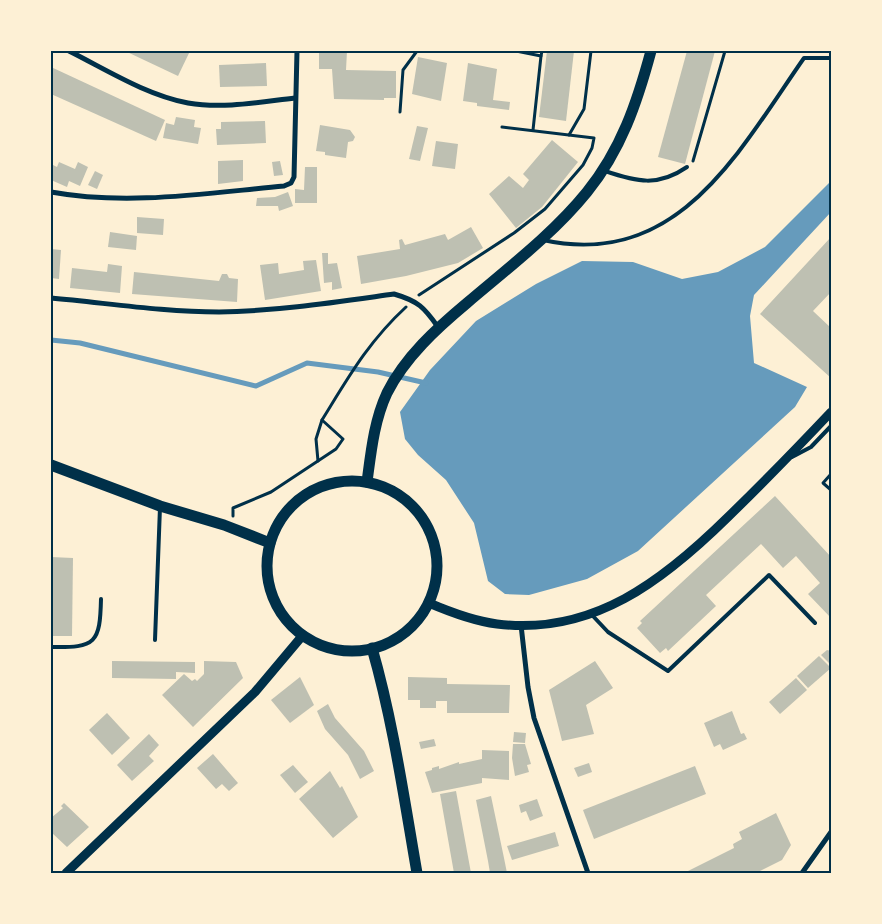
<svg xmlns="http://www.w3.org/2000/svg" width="882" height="924" font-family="'Alegreya Sans',sans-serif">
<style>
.water{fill:#669bbc}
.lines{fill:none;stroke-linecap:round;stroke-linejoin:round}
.stream{stroke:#669bbc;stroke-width:5}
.building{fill:#bec0b2}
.path{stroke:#003049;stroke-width:3}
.service{stroke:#003049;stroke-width:4}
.minor{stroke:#003049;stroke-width:5}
.tertiary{stroke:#003049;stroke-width:9}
.primary{stroke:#003049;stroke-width:11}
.neatline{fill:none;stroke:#003049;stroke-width:2}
</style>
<rect width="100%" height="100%" fill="#fdf0d5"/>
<!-- water -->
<path class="water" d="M831 181V212L754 295 750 316 754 363 807 387 795 407 638 551 587 579 529 595 505 594 488 581 474 523 446 480 418 455 405 439 400 412 430 370 476 321 536 284 582 261 633 262 682 279 718 272 765 247Z"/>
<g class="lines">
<!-- stream -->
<path class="stream" d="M51 340 80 343 256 386 307 363 378 372 426 383"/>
</g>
<!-- building -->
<g class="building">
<path d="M125 51H190L178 76Z"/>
<path d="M319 51H347L346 70 396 71V98H384V100L334 99 332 69H319Z"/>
<path d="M547 51H574L566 121 539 117Z"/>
<path d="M687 51H715L685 164 658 157Z"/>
<path d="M418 57 447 63 441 101 412 94Z"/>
<path d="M266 63 267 86 220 87 219 65Z"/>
<path d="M468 63 497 69 493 100 510 102 509 110 477 106V103L463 101Z"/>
<path d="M51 67 165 120 156 141 51 94Z"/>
<path d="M176 117 195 120 194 127 201 128 198 144 163 138 166 123 174 125Z"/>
<path d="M265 121 266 143 217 145 216 129H221V122Z"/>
<path d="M320 125 350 130 355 137 353 141 348 142 346 158 325 155V152L316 151Z"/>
<path d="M417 126 428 128 420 161 409 159Z"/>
<path d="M552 140 578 162 542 207 516 228 489 194 509 176 523 188 529 180 523 174Z"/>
<path d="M436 141 458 144 455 169 432 166Z"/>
<path d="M243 160V181L218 184V161Z"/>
<path d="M280 161 283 175 274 176 272 162Z"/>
<path d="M59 162 75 169 78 162 88 167 80 186 69 181 67 187 51 180V164L57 167Z"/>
<path d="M305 167H317V203H295V189L304 190Z"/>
<path d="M95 171 103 175 97 189 88 185Z"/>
<path d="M288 192 293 206 279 211 278 206H256L257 198 275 197Z"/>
<path d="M137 217 164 219 163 235 137 233Z"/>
<path d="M471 227 483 248 458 263 406 276 361 284 357 256 400 249 399 240 402 239 405 245 445 234 448 240Z"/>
<path d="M110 232 137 236 136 250 108 247Z"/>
<path d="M831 237V292L813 311 831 328V378L760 314Z"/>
<path d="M51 249 61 250 59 279 51 278Z"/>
<path d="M322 253H328V264L337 263 342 288 332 290V282L324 283Z"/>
<path d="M316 260 321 291 265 300 260 265 278 263 279 274 304 270 303 261Z"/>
<path d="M108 264 122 266 120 293 70 288 72 268 107 272Z"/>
<path d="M134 272 219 281 222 274H227L229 278 238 279 237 302 132 294Z"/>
<path d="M775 496 831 557V618L808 594 820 583 796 556 783 568 761 544 706 595 716 606 668 651 666 648 660 653 637 628 642 623 640 621Z"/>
<path d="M51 557 73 558 72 636H51Z"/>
<path d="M827 650 831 651V665L821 655Z"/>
<path d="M819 656 831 668 808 688 797 676Z"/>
<path d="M112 661 195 662V673L176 672V679L112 678Z"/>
<path d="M204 661 236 662 243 678 193 727 162 695 184 674 192 681 195 679 197 681 204 674Z"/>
<path d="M595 661 613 688 586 705 594 734 562 741 549 690Z"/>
<path d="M300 677 314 705 290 723 271 700Z"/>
<path d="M408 677 447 678V684L510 685 509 713H447V701H436V708H420V700H408Z"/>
<path d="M796 678 807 690 780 714 769 702Z"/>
<path d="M328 704 335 718 364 751 374 771 360 779 348 755 325 729 317 711Z"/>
<path d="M732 711 741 734 744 733 747 739 723 750 720 744 714 747 704 723Z"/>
<path d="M107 713 130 738 112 755 89 730Z"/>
<path d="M514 732 526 733 525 743 513 742Z"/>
<path d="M149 734 159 745 149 756 154 761 132 781 117 765Z"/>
<path d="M434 739 436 746 421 749 419 742Z"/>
<path d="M513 744H525L531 764 527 765 529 772 515 776 512 758Z"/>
<path d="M482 750 509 751V780L482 778V783L432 793 425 772 432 770V768L439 766V769L459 762V764L482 759Z"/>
<path d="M213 754 238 783 229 791 222 784 216 789 197 768Z"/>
<path d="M589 763 592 772 578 777 574 768Z"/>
<path d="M293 765 308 782 295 793 280 775Z"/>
<path d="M695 766 706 794 594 839 583 810Z"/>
<path d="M330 771 340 788 342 786 358 817 333 838 299 799Z"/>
<path d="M456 791 460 813 471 873H454L440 794Z"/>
<path d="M491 796 504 858 507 873H490L488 861 476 800Z"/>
<path d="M537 799 543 816 530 821 526 811 521 813 519 805Z"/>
<path d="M64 803 89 827 67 847 51 832V818L63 808 61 806Z"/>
<path d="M776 813 791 845 782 860 760 871 761 873H684L734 848 733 844 742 839 739 832Z"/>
<path d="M555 832 559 846 512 860 507 846Z"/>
</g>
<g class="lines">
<!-- path -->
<g class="path">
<path d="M516 51 541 56 533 130"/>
<path d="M541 56 542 51"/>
<path d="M400 112 403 70 417 51"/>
<path d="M569 135 584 109 591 51"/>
<path d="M693 161 725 51"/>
<path d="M419 295 514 233 545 209 583 165 592 148 594 138 502 127"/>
<path d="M318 461 316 439 322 420"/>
<path d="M831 474 823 483 831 490"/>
<path d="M233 516V508L271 492 336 449 343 439 322 420C348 378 368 342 406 307"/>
</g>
<!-- service -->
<g class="service">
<path d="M605 171C637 182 658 187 687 167"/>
<path d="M543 240C678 270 739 151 804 58H831"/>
<path d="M792 457 811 447 831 426"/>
<path d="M591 614 608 632 668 671 769 575 815 623"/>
<path d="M155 640 160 507"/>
<path d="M51 647C96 648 100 643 101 599"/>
</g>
<!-- minor -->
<g class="minor">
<path d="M69 51C107 70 146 95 188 103 223 109 260 102 295 98"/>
<path d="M51 192C128 206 207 193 284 186L291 183 294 177 297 51"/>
<path d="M51 298C107 303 163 312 219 312 278 311 336 302 394 294 418 301 424 307 438 327"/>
<path d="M521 625 528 687 534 718 588 873"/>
<path d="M802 873 831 832"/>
</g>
<!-- tertiary -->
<g class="tertiary">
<path d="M429 603C450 612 474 621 497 624 593 636 664 580 728 517 763 483 797 448 831 412"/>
<path d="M66 873 255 692 303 635"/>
</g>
<!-- primary -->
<g class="primary">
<path d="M51 465 160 506 224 525 270 543"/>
<circle cx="352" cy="566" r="85"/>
<path d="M367 482C371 452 374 421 387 393 405 357 437 328 467 303 508 268 553 234 587 192 621 150 637 103 651 51"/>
<path d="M372 648C393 721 404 798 417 873"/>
</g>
</g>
<!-- border -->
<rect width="882" height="924" fill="none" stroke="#fdf0d5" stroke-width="105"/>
<rect x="52" y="52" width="778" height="820" class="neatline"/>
</svg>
